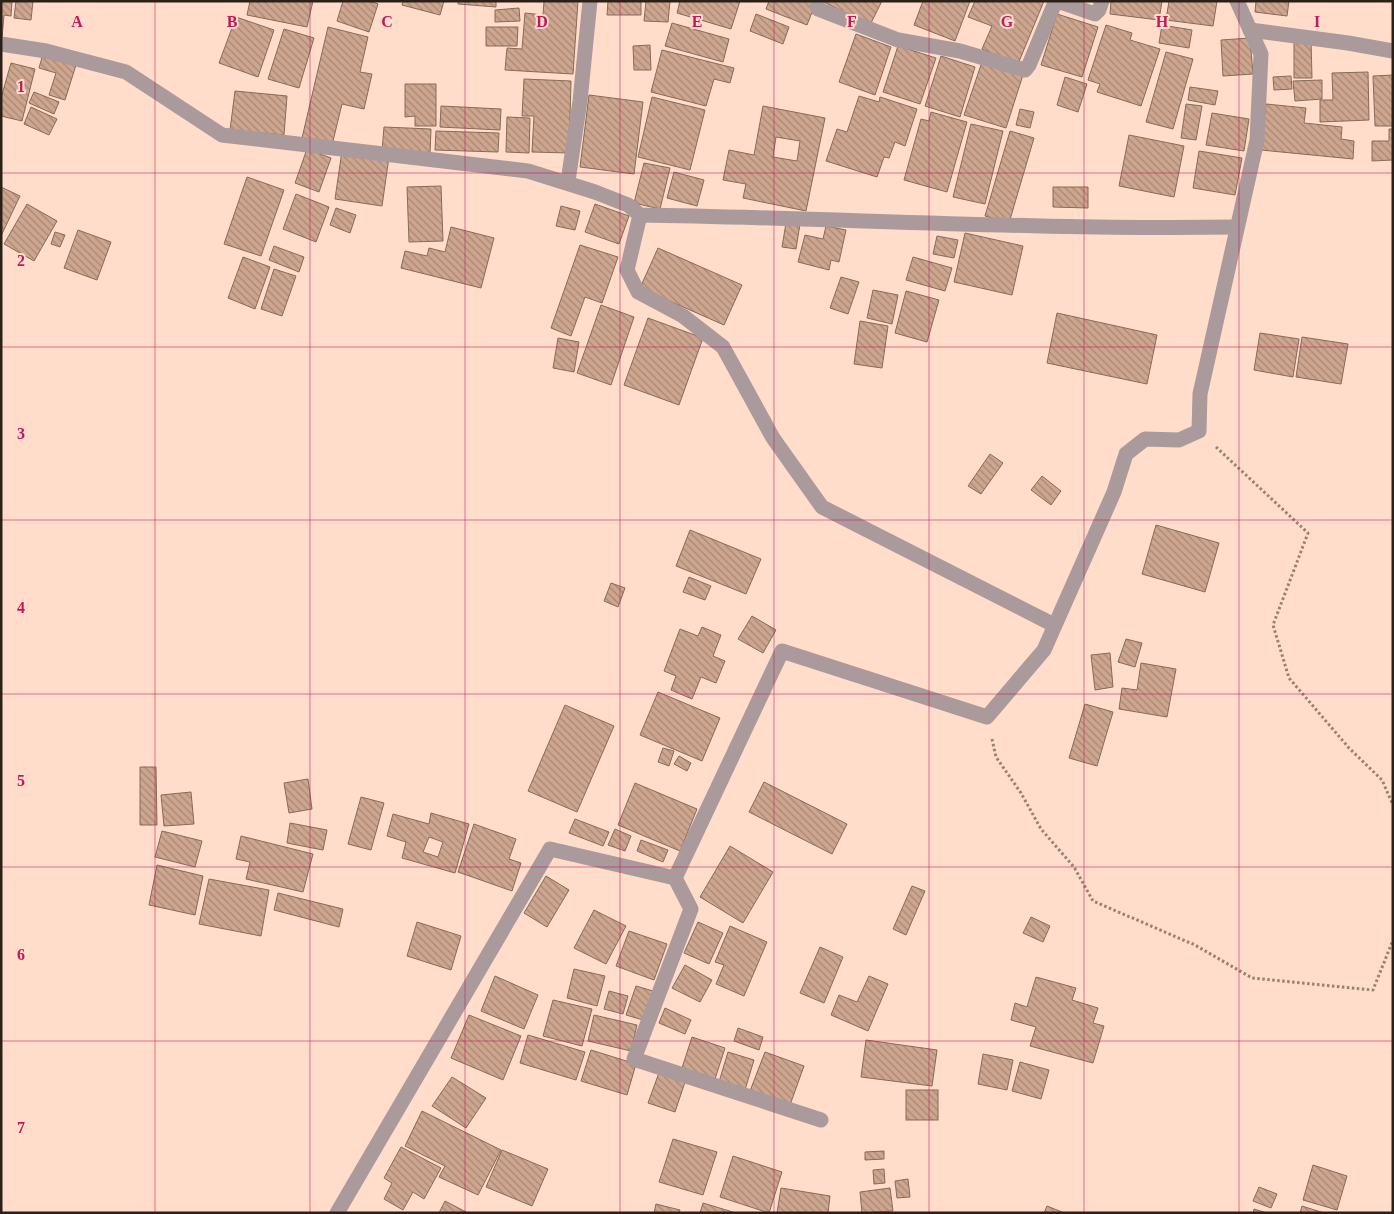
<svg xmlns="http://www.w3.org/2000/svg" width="1394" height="1214" font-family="'Times New Roman',serif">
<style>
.building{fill:url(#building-back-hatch);stroke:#876a59;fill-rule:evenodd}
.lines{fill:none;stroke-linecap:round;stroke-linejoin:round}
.path{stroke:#998174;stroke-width:3;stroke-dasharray:2.5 2.5;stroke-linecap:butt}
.street{stroke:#ab9a9c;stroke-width:15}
.grid{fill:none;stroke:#c2185b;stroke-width:1;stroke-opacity:0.55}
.grid-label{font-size:16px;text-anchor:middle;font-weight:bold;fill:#c2185b;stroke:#ffddca;stroke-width:4;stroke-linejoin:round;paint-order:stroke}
</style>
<defs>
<pattern id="building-back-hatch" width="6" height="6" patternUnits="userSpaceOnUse" patternTransform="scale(1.25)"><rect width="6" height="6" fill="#cea68f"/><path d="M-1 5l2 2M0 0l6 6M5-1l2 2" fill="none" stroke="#a78774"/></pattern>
</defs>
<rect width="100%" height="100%" fill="#ffddca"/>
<!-- building -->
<g class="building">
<path d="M1 1H12L11 16 4 15 2 38Z"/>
<path d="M16 1H33L31 20 14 18Z"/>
<path d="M250 1H313L307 27 247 15Z"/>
<path d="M343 1H369L378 4 369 32 337 21Z"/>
<path d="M403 1H444L440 15 402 5Z"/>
<path d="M458 1H496V7L458 4Z"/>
<path d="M544 1H578L573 74 505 70 507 48 522 49 525 13 543 15Z"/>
<path d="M608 1H641V15H607Z"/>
<path d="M646 1H670L668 22 644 21Z"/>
<path d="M680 1H740L731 29 677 13Z"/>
<path d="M769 1H815L816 2 807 25 766 9Z"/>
<path d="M822 1H882L870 25Z"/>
<path d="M923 1H970L955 41 914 25Z"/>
<path d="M975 1H1044L1018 64 982 49 992 26 968 17Z"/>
<path d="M1111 1H1162L1159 20 1110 14Z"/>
<path d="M1169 1H1217L1213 26 1166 20Z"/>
<path d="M1256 1H1289L1287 16 1255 12Z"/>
<path d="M519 8 520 21 495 22V10Z"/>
<path d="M756 14 789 27 783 44 750 31Z"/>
<path d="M1057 14 1098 27 1082 77 1041 65Z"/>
<path d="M236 17 274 30 258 77 219 63Z"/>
<path d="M672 23 729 39 723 62 665 46Z"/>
<path d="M1106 25 1132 33 1130 40 1160 49 1141 106 1097 92 1100 84 1088 80Z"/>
<path d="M1162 25 1192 30 1189 48 1159 43Z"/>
<path d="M328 27 368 37 360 72 372 74 364 109 342 104 332 145 302 138Z"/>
<path d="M486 27H518L517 46H486Z"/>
<path d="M284 29 314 38 299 88 268 79Z"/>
<path d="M856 34 891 47 875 95 839 82Z"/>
<path d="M1250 38 1253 74 1223 76 1221 40Z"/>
<path d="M1311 40 1312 78H1294V41Z"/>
<path d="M650 45 651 70H634L633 46Z"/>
<path d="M898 46 936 58 920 104 883 92Z"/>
<path d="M662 50 734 68 730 83 714 79 706 106 651 92Z"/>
<path d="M1166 52 1193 59 1173 129 1146 122Z"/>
<path d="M43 54 76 65 65 100 49 95 56 73 39 68Z"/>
<path d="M941 56 975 67 960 117 925 106Z"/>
<path d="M982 62 1023 75 1006 128 964 115Z"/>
<path d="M11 63 35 69 22 121 1 116V98Z"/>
<path d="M1368 72 1369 120 1320 122V100H1333L1332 73Z"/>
<path d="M1393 75V126H1375L1373 76Z"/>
<path d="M1291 76 1292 89 1274 90 1273 77Z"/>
<path d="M1065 77 1087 84 1078 112 1057 105Z"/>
<path d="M524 79 571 81 569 153 532 152 534 116H522Z"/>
<path d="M1322 80V99L1295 101 1293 81Z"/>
<path d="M405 84H436V126H415V116L405 117Z"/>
<path d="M1190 87 1218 91 1215 105 1188 100Z"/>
<path d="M235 91 287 96 284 135 230 130Z"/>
<path d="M34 92 59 102 54 114 29 103Z"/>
<path d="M589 95 643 102 634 174 580 167Z"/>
<path d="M859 96 879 102 880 97 917 109 905 146 895 142 889 158 884 157 877 177 826 161 837 129 847 132Z"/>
<path d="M652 97 705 110 690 170 638 157Z"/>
<path d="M1186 104 1202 106 1196 140 1181 138Z"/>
<path d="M1266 104 1306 108 1304 123 1342 127 1341 139 1354 141 1353 159 1261 150Z"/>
<path d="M441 106 501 109 500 130 440 127Z"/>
<path d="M763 106 825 118 806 211 743 198 746 184 723 180 729 150 754 155ZM776 137 800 141 797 161 773 157Z"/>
<path d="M31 107 57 119 49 135 24 124Z"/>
<path d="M1020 109 1034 112 1030 128 1016 125Z"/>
<path d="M931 112 967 122 947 192 904 180 921 119 929 121Z"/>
<path d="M1212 113 1249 119 1244 151 1206 145Z"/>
<path d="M507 117 530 118 529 153 506 152Z"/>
<path d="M971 124 1003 131 985 204 953 197Z"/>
<path d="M384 127 431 129 430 154 382 151Z"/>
<path d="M1389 129H1393V160L1372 161V141H1389Z"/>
<path d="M436 131 499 133 498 152 435 150Z"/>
<path d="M1010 131 1034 138 1009 223 985 216Z"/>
<path d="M1129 135 1184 146 1174 197 1119 186Z"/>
<path d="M307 149 331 158 319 192 295 183Z"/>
<path d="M342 151 389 157 382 206 335 199Z"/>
<path d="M1199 151 1242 158 1235 195 1193 188Z"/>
<path d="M644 163 670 168 660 209 634 203Z"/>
<path d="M674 172 704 180 697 206 667 198Z"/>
<path d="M247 177 284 190 261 256 224 244Z"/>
<path d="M441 186 443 241 409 242 407 187Z"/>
<path d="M1 187 20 196 1 236Z"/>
<path d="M1053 187H1088V208L1053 207Z"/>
<path d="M296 194 329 207 316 242 283 229Z"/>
<path d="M27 204 57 221 34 261 4 244Z"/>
<path d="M595 204 629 216 619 244 585 232Z"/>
<path d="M561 206 580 211 575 230 556 226Z"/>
<path d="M336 208 356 215 350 233 330 225Z"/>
<path d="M786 223 800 224 796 249 782 247Z"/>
<path d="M826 226 846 230 839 262 831 260 829 270 798 262 805 235 823 239Z"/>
<path d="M451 227 494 238 481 288 401 268 405 251 427 256 429 248 445 252Z"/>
<path d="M78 230 111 242 97 280 64 268Z"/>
<path d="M55 232 65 235 60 247 51 244Z"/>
<path d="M965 233 1023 246 1012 295 954 282Z"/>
<path d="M937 236 958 240 954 258 933 254Z"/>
<path d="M580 245 618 257 602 303 585 297 571 336 551 328Z"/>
<path d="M274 246 304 257 299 272 269 260Z"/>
<path d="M658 248 742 285 724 325 640 288Z"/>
<path d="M243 257 270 267 255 309 228 298Z"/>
<path d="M913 257 952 268 945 291 906 280Z"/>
<path d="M274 269 296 276 282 316 261 309Z"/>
<path d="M841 277 859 282 848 314 830 308Z"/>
<path d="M873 290 898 295 892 324 867 318Z"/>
<path d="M906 291 939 300 927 342 895 333Z"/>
<path d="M601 305 634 317 611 385 577 373Z"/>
<path d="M1057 313 1157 335 1147 384 1047 363Z"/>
<path d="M648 318 703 338 679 405 624 385Z"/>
<path d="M860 321 888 326 882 368 854 364Z"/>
<path d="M1260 333 1299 339 1293 377 1254 370Z"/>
<path d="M1302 337 1348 344 1341 384 1296 377Z"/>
<path d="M558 338 579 342 574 372 553 368Z"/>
<path d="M990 454 1003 463 981 494 968 486Z"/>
<path d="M1042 476 1061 491 1051 505 1031 490Z"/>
<path d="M1156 525 1219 543 1205 592 1142 574Z"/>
<path d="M690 530 761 559 746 594 676 566Z"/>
<path d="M689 577 711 586 705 600 683 592Z"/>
<path d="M611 583 625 588 618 607 604 601Z"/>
<path d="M752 616 776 630 763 653 738 639Z"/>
<path d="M702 627 721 635 713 656 725 661 716 683 701 677 692 699 671 690 676 676 664 671 680 629 698 636Z"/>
<path d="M1126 639 1142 643 1135 667 1118 662Z"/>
<path d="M1110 653 1113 687 1095 690 1091 655Z"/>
<path d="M1141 663 1176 669 1167 717 1119 709 1122 688 1137 690Z"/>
<path d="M658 692 720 718 702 761 640 735Z"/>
<path d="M1085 704 1113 712 1097 766 1069 758Z"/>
<path d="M565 705 614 726 577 812 528 791Z"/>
<path d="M663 748 674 751 669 766 658 762Z"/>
<path d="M679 756 691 763 687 771 674 764Z"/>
<path d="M140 767H156L157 825H140Z"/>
<path d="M308 779 312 809 289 813 284 783Z"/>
<path d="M764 782 847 824 832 854 749 812Z"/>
<path d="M635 783 697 809 680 851 618 825Z"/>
<path d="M191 792 194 824 164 826 161 795Z"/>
<path d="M361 797 384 803 371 850 348 844Z"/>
<path d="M431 813 469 824 455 873 402 858 406 842 387 836 393 814 429 824ZM429 837 443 842 438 857 423 852Z"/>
<path d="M575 819 609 832 603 846 569 833Z"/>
<path d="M290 823 327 830 323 850 287 843Z"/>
<path d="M474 824 516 839 509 859 521 863 512 891 458 872Z"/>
<path d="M615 829 631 836 625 851 608 845Z"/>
<path d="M162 831 202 841 195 867 155 857Z"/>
<path d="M241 836 313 854 303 892 246 879 250 862 236 859Z"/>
<path d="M641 840 668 850 663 862 637 851Z"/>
<path d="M730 846 773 872 743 923 700 897Z"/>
<path d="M157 865 203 876 195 915 149 905Z"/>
<path d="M546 876 569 890 547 927 524 913Z"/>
<path d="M209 879 269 890 261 936 199 924Z"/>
<path d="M912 886 925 891 906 935 893 929Z"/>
<path d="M278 893 343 909 339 927 274 910Z"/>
<path d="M594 910 626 926 606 964 574 948Z"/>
<path d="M1031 917 1050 926 1043 942 1023 933Z"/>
<path d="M417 922 461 936 451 970 407 956Z"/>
<path d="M698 922 723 933 709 964 684 953Z"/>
<path d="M730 926 767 942 744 996 716 984 724 965 715 962Z"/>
<path d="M629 931 667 944 654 980 616 966Z"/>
<path d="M820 947 843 957 824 1003 800 993Z"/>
<path d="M685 965 712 980 700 1002 672 988Z"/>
<path d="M574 969 605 976 597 1006 567 998Z"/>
<path d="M495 976 538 995 524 1029 481 1011Z"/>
<path d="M869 976 888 984 868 1031 831 1015 839 995 857 1002Z"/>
<path d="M1036 977 1076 988 1072 1000 1098 1008 1093 1023 1104 1026 1093 1063 1030 1046 1036 1027 1011 1020 1015 1003 1027 1007Z"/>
<path d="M636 986 653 991 643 1020 626 1015Z"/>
<path d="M609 991 628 996 623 1014 604 1009Z"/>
<path d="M553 1000 592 1009 582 1046 543 1036Z"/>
<path d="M665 1008 691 1020 685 1034 659 1023Z"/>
<path d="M469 1015 521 1036 503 1080 451 1058Z"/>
<path d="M594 1015 637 1025 631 1051 588 1041Z"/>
<path d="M738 1028 763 1037 759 1050 734 1041Z"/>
<path d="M528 1035 585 1052 576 1080 520 1063Z"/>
<path d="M692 1037 725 1048 714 1082 681 1071Z"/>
<path d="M866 1040 937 1050 932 1086 861 1077Z"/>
<path d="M591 1050 636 1064 627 1095 581 1081Z"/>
<path d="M728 1052 754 1060 745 1090 719 1082Z"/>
<path d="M765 1052 804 1066 790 1105 750 1091Z"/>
<path d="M983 1054 1013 1060 1007 1090 978 1084Z"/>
<path d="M1020 1062 1049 1070 1041 1099 1012 1091Z"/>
<path d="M660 1070 686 1079 675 1112 648 1103Z"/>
<path d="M452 1077 486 1098 466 1128 432 1106Z"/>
<rect x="906" y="1090" width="32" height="30"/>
<path d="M422 1111 501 1150 478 1195 439 1177 445 1166 405 1146Z"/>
<path d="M673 1139 717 1152 703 1195 659 1182Z"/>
<path d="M401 1147 441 1168 424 1199 413 1192 403 1210 384 1199 392 1183 384 1178Z"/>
<path d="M502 1150 548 1169 532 1206 486 1187Z"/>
<path d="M884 1151V1159L865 1160V1152Z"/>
<path d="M733 1156 782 1172 769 1213 720 1197Z"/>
<path d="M1313 1165 1347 1176 1337 1210 1303 1200Z"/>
<path d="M884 1169 885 1183 874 1184 873 1170Z"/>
<path d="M908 1179 910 1197 897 1198 895 1181Z"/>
<path d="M1259 1187 1277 1194 1271 1208 1253 1201Z"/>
<path d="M781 1188 830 1196 828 1213H777Z"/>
<path d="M890 1188 893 1211 862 1213 860 1192Z"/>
<path d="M445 1201 468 1213H439Z"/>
<path d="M703 1203 736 1213H700Z"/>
<path d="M656 1204 680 1210 679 1213H654Z"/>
<path d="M1047 1206 1062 1212 1061 1213H1044Z"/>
<path d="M1302 1206 1324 1213H1300Z"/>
<path d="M1254 1209 1267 1213H1253Z"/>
</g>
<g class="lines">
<!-- path -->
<g class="path">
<path d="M1216 447 1308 533 1273 625 1289 678 1349 748 1382 780 1393 805"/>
<path d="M992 739 996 757 1021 793 1041 829 1074 867 1093 901 1195 945 1252 978 1373 990 1393 940"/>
</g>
<!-- street -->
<g class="street">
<path d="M817 1 818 9 898 40 960 51 1025 70 1029 65 1054 5 1060 2 1095 14 1099 10 1102 1"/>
<path d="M1250 30 1348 43 1393 51"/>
<path d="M1 44 46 51 126 72 222 135 528 171 595 192 628 205 640 215C839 218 1038 230 1236 227"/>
<path d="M568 181 580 101 590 1"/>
<path d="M640 215 627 270 638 292 683 316 723 347 773 438 822 507 1054 625"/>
<path d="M675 878 691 909 634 1059 821 1120"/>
<path d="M337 1213 550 849 675 878 782 651 987 717 1044 650 1114 492 1126 454 1145 439 1179 440 1199 431 1200 394 1257 140 1261 54 1237 1"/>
</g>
</g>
<!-- grid -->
<path class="grid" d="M155 1V1213M310 1V1213M465 1V1213M620 1V1213M774 1V1213M929 1V1213M1084 1V1213M1239 1V1213M1 173H1393M1 347H1393M1 520H1393M1 694H1393M1 867H1393M1 1041H1393"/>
<g class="grid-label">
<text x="77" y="27">A</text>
<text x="232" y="27">B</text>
<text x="387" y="27">C</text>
<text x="542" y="27">D</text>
<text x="697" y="27">E</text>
<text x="852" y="27">F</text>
<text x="1007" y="27">G</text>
<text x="1162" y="27">H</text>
<text x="1317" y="27">I</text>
<text x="21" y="92">1</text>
<text x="21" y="266">2</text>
<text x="21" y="439">3</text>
<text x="21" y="613">4</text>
<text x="21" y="786">5</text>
<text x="21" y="960">6</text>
<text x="21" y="1133">7</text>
</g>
<!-- border -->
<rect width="1394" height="1214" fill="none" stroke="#2b1f18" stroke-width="5"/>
</svg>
